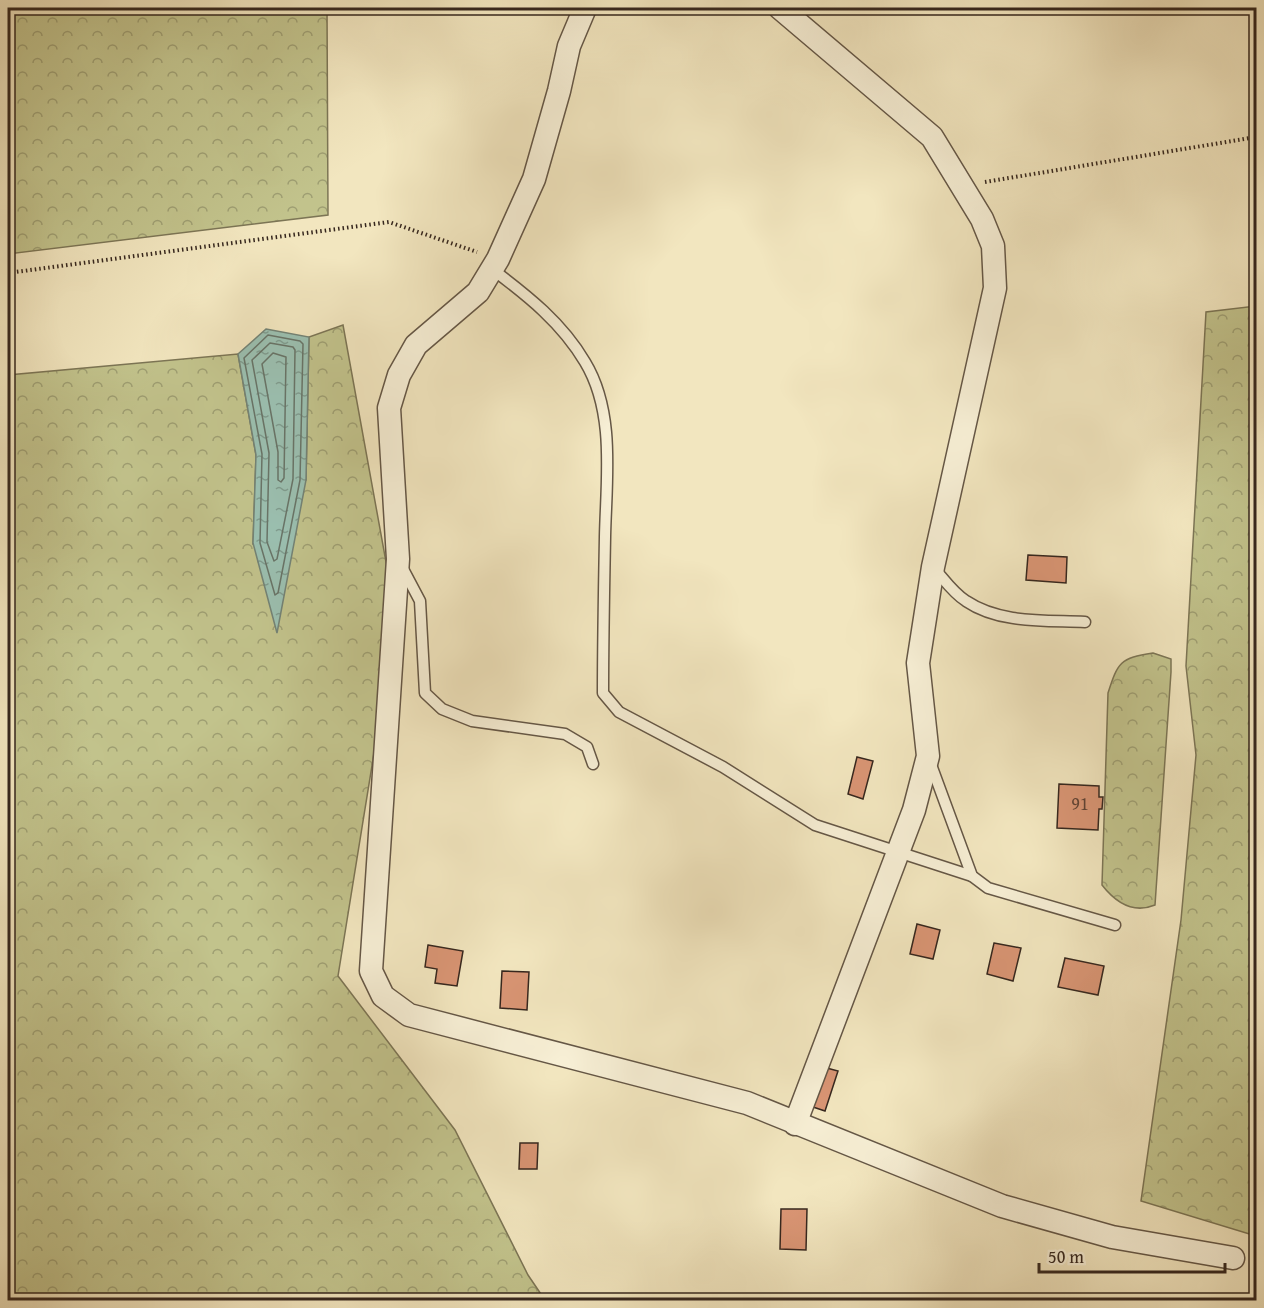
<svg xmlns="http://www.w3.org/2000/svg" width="1264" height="1308" font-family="'Gentium Book Plus',serif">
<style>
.forest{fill:url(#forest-crowns);stroke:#7c7555;stroke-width:1.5}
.water{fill:url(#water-ripples);stroke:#738376;stroke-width:1.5}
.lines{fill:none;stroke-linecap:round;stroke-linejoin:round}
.shore{stroke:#687468;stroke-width:1.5}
.building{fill:#d99574;stroke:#36271e;stroke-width:1.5}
.lane-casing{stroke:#655746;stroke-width:13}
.street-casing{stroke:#655746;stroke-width:25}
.path{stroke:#36271e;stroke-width:4;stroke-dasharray:1.5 3;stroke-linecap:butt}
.lane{stroke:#f7efd5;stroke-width:10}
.street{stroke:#f7efd5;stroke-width:22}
.labels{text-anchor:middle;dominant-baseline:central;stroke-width:4.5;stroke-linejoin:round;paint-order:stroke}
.number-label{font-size:18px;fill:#5f4234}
</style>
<defs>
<pattern id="forest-crowns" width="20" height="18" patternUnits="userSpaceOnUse" patternTransform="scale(1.5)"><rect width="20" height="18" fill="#c2c38c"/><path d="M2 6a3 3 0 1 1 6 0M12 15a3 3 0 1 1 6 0" fill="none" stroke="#9e9e72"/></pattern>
<pattern id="water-ripples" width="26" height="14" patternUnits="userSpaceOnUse" patternTransform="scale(1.5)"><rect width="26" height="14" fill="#9bc0b1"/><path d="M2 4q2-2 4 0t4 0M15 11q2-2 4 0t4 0" fill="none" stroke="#7f9c8f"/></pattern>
</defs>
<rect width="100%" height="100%" fill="#f2e6bf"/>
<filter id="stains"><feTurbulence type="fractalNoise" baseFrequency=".00333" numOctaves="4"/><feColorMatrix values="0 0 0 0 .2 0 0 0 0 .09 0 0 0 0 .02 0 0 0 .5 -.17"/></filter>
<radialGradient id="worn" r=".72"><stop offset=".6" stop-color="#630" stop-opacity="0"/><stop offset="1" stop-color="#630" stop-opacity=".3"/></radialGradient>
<!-- forest -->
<g class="forest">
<path d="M8 8H327L328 215 8 254Z"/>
<path d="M1256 306V1236L1141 1201 1181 920 1196 755 1186 666 1206 312Z"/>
<path d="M343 325 396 617 338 976 455 1130 528 1275 545 1300H8V375L238 354 256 455 253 543 306 480 309 337Z"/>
<path d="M1153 653 1171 659V672L1155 905C1133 914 1116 903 1102 885L1108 693C1118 662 1120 658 1153 653Z"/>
</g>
<!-- water -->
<path class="water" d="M266 329 309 337 306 480 277 633 253 543 256 455 238 354Z"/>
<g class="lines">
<!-- shore -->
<g class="shore">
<path d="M268 335 300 341 303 344 300 480 278 593 275 595 260 543 262 454 244 358Z"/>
<path d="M270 343 293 347 295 350 293 479 277 559 274 561 267 542 269 453 252 360Z"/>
<path d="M273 353 286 357 284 478 281 482 278 480V452L262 364Z"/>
</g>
</g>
<!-- building -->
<g class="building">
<path d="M1028 555 1067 557 1066 583 1026 580Z"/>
<path d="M857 757 873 761 863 799 848 794Z"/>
<path d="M1059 784 1099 786V797H1103L1102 809H1099L1098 830 1057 828Z"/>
<path d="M917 924 940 930 933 959 910 954Z"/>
<path d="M994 943 1021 948 1013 981 987 974Z"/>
<path d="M428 945 463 951 457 986 435 983 437 969 425 967Z"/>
<path d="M1065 958 1104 966 1098 995 1058 987Z"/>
<path d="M502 971 529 972 527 1010 500 1008Z"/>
<path d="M823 1067 838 1071 825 1111 810 1106Z"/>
<path d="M520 1143H538L537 1169H519Z"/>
<path d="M781 1209H807L806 1250 780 1249Z"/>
</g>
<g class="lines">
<!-- lane casing -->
<g class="lane-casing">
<g id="lane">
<path d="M492 269C528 296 562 323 585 362 616 413 606 481 605 537 604 589 603 641 603 693L619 712 723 767 815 825 972 876"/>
<path d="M402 567 420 601 425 693 442 709 472 721 565 734 587 747 593 764"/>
<path d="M933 567C943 578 953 593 966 601 1000 624 1046 620 1085 622"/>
<path d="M930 762 972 876 988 888 1115 925"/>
</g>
</g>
<!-- street casing -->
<g class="street-casing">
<g id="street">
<path d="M585 8 569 46 559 91 534 179 498 259 478 292 416 345 399 375 389 408 398 559 371 971 383 996 409 1015 747 1103 1002 1206 1112 1237 1233 1258"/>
<path d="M780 8 932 137 982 219 993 246 995 288 933 567 918 663 928 756 914 810 795 1124"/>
</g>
</g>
<!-- path -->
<g class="path">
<path d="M985 182 1256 137"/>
<path d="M8 273 389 222 477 252"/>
</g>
<!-- lane -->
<use href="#lane" class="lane"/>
<!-- street -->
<use href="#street" class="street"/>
</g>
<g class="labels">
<!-- number labels -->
<g class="number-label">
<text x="1080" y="803">91</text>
</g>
</g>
<!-- margin -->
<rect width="1264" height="1308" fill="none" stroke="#f2e6bf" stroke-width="30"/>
<rect x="9" y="9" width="1246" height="1290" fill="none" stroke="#36271e" stroke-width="3"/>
<rect x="15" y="15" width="1234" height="1278" fill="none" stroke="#36271e" stroke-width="1.5"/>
<!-- scale -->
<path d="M1039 1263v9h186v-9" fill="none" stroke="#36271e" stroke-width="3"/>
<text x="1048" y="1263" font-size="18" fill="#36271e" stroke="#f7efd5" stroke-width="4.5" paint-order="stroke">50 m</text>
<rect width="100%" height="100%" filter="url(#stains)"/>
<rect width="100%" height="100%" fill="url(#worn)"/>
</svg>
